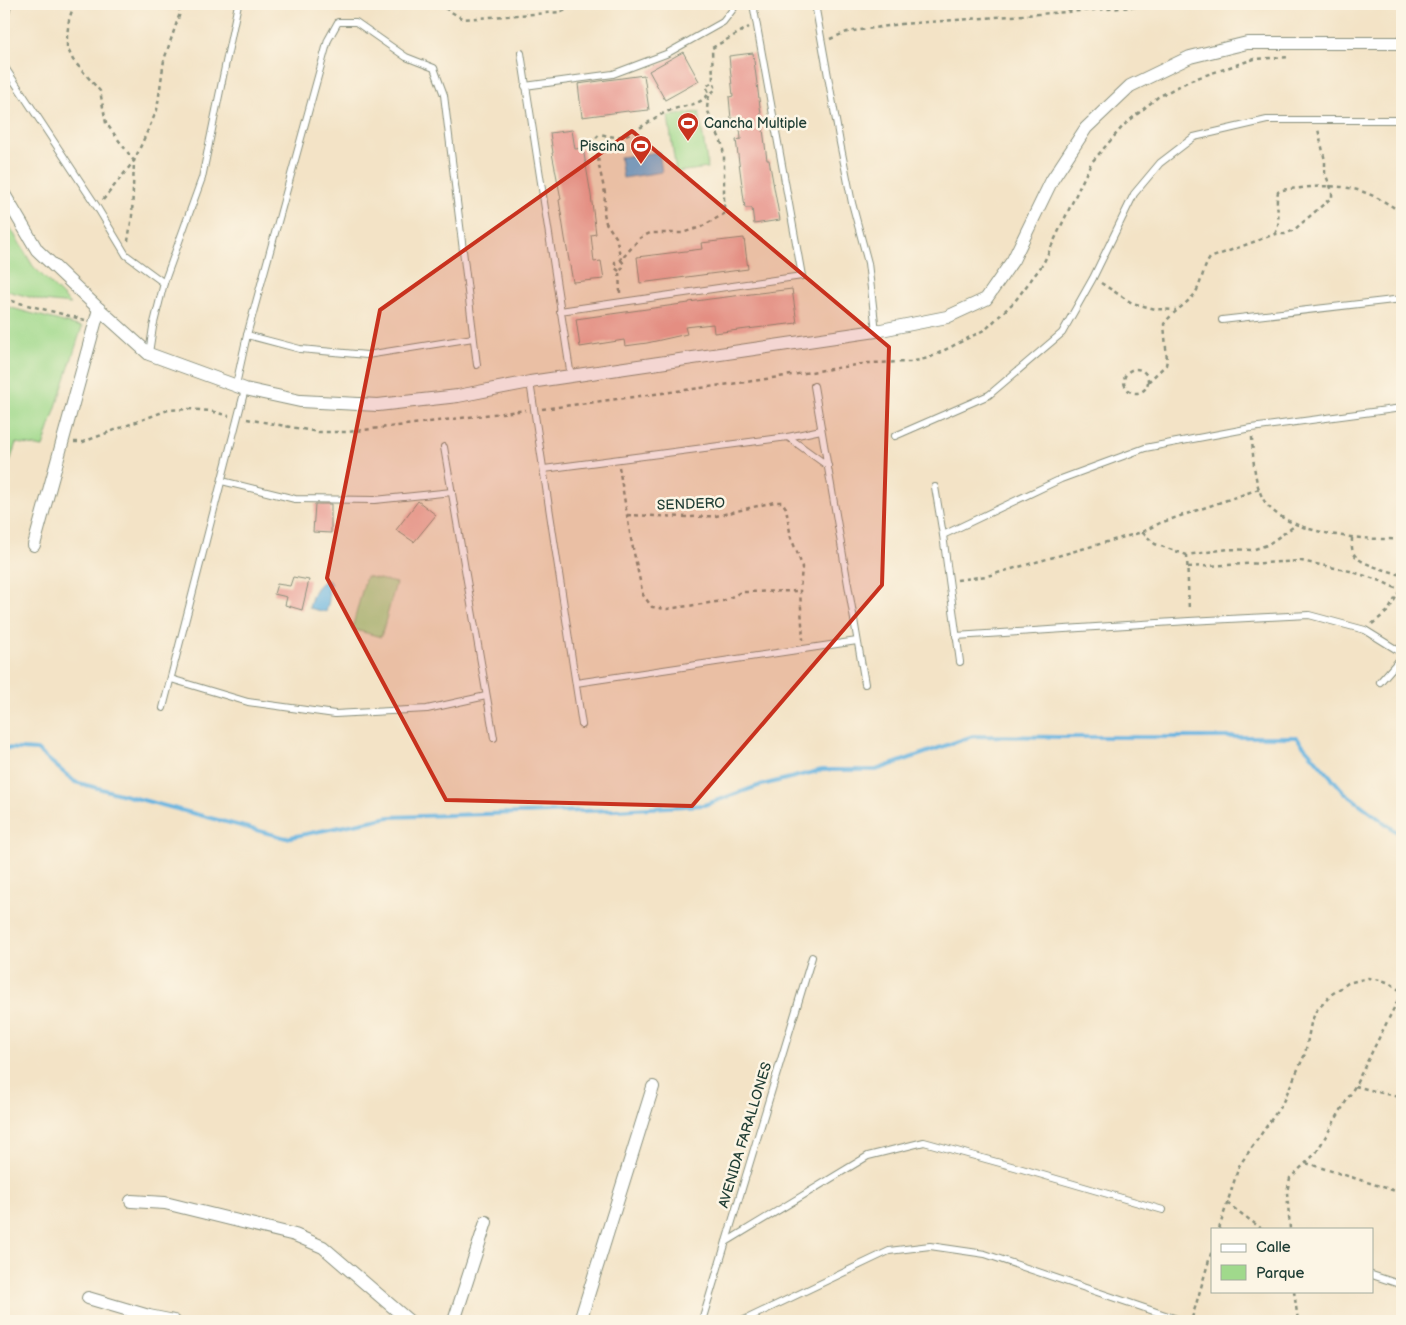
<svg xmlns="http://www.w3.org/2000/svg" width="1406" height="1325" font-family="'Balsamiq Sans',sans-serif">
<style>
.green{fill:#a0d98c;stroke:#608b60}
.water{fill:#67b4e0;stroke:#43788a}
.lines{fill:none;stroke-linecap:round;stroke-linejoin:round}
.stream{stroke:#67b4e0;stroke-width:4}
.building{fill:#eba59b}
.service-casing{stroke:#89907d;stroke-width:8}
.minor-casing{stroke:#89907d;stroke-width:14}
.path{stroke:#89907d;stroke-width:2.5;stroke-dasharray:4 4;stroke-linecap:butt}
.service{stroke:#fff;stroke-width:6}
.minor{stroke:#fff;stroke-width:12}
.marked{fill:#c8321e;fill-opacity:0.2;stroke:#c8321e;stroke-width:4;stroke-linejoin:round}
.labels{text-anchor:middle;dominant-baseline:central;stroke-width:5;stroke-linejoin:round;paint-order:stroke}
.poi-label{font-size:14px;fill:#1f3d34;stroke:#fcf5e5;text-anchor:start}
.street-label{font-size:14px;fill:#1f3d34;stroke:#fcf5e5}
</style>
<rect width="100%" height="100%" fill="#fcf5e5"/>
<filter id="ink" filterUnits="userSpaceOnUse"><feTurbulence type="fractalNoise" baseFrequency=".02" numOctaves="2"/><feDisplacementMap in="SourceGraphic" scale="10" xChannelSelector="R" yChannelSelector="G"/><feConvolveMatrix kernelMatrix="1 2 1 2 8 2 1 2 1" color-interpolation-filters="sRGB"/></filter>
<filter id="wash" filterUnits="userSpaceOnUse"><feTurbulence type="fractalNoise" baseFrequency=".0096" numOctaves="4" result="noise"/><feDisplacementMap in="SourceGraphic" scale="20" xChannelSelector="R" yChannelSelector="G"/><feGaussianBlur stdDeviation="1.12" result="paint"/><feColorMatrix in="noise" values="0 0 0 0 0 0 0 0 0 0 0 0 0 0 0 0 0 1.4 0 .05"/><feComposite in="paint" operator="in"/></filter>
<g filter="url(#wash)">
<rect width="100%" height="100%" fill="#f3e3c6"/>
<!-- green -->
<g class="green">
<path d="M699 112 708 168 676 172 668 116Z"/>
<path d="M4 217 33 266 71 304 44 301 4 290Z"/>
<path d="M4 306 82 327 43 447 16 443 4 480Z"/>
<path d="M366 576 396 583 381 637 352 629Z"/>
</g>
<!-- water -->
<g class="water">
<path d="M659 152 662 172 623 178 620 157Z"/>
<path d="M326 580 329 581 331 585 328 588 329 600 326 612 309 608C312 596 314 586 326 580Z"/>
</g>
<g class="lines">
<!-- stream -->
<path class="stream" d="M4 748 37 750 75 782 286 838 389 817 615 810 704 805 758 786 822 770H876L973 736 1059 737H1296L1344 792 1402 836"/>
</g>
<g id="blocks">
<!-- building -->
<g class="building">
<path d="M683 52 699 81 665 100 649 71Z"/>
<path d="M753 53 767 160H769L780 220 754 224 752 208H745L736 140 741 139 739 118 731 119 729 97 733 96 729 56Z"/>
<path d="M644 75 649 110 629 112 628 111 582 117 578 84Z"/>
<path d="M572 130 575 149 583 148 591 195 596 234 591 235 594 262 601 261 604 279 573 282 565 238 559 200 561 199 552 153H553L550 133Z"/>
<path d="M744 238 748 269 640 283 637 257 702 249 701 243Z"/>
<path d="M792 289 797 323 714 333 713 324 685 327 687 334 647 343 625 346 624 340 580 347 576 319 689 303V302L710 299Z"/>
<path d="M418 501 436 515 414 542 396 530Z"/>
<path d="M315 504H331V533L313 532Z"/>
<path d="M293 577 309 580 302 610 285 605 287 597 274 594 277 584 290 586Z"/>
</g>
</g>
</g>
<g filter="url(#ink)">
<use href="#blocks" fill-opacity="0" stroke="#89907d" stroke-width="1"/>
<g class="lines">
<!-- service casing -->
<g class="service-casing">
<g id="service">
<path d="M815 4 840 143 852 203 868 263 876 331"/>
<path d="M4 23 8 4"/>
<path d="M521 53 571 377"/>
<path d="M4 66 97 207 126 255 164 283"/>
<path d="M525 86 613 74 666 54 723 22 737 4"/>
<path d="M560 311 802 276 753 4"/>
<path d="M1222 320 1402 299"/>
<path d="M247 335 300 349 367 355 473 338"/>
<path d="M149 353 153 327 164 283 202 178 238 4"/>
<path d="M530 382 582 725"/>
<path d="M236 385 247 335 328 40 338 22H356L406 57 434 68 444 95 477 365"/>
<path d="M814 386 865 684"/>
<path d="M895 436 989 395 1062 333 1093 278 1134 194 1160 163 1194 137 1267 120H1402"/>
<path d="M788 437 828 466"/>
<path d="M444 447 494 738"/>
<path d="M544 469 788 437 821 430"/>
<path d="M222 481 295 499 375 500 452 492"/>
<path d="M935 487 943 535 960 662"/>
<path d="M943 535 1061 479 1145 448 1251 428 1402 408"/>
<path d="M956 636 1189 621 1309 615 1365 630 1402 653"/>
<path d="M171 679 248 702 335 714 427 709 486 696"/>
<path d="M1380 682 1402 657"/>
<path d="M576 683 857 641"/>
<path d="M163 708 245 389"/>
<path d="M726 1242 868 1156 924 1142 1022 1169 1163 1210"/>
<path d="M1372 1275 1402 1285"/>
<path d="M702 1321 812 957"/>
<path d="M742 1321 889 1251 930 1246 985 1254 1183 1321"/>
</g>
</g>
<!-- minor casing -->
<g class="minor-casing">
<g id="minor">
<path d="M4 194 37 250 99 309 149 354 245 389 300 401 378 405 458 396 530 382 876 331 947 317 986 299 1013 260 1052 180 1086 128 1130 86 1190 57 1247 43H1402"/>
<path d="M34 545 99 309"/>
<path d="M131 1201 165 1203 295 1235 323 1247 409 1321"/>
<path d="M88 1298 149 1316 174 1321"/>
<path d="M454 1321 486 1222"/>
<path d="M580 1321 653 1087"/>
</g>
</g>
<!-- path -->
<g class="path">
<path d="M74 4 69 20 67 36V47L73 60 100 91 106 123 134 161 132 216 128 241"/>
<path d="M438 4 463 19 561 12 583 4"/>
<path d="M830 39 847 32 901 24 1176 4"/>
<path d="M103 200 134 161 157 110 164 60 180 13 178 4"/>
<path d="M1275 234C1283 218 1274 207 1278 192 1285 188 1293 189 1301 188 1345 183 1366 188 1402 213"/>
<path d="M619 271 615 268V262L621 260 616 237 606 223 604 213 605 193 599 166 596 138 600 134C608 136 616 138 623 136 641 130 654 116 671 110 684 105 701 106 709 93L706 86 713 82"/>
<path d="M1101 283 1132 303 1155 309 1176 310"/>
<path d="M620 293 619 271 622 269 624 264 621 260 640 238 650 233H682L701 227 724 214V156L722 144 707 109 708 99 710 94 716 89 713 82 712 48 749 27"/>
<path d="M4 299 85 320"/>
<circle cx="1136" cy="381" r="12"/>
<path d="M1148 382 1166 365 1167 360 1164 324C1172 312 1190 302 1196 292 1202 281 1203 268 1210 258L1275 234H1285L1294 230 1332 197V191L1325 173V161L1318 129"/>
<path d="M542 409 753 381 869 363 910 362 929 358 986 329 1015 301 1043 264 1091 163 1124 125 1158 97 1191 80 1254 59 1290 57"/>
<path d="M247 419 318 432H348L526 410"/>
<path d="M1252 437C1253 457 1254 492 1269 507 1297 536 1365 540 1402 539"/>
<path d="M74 442H83L168 410 189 409 210 411 229 416"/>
<path d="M619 467 631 539 643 595 652 607 667 609 723 601 741 592 800 591"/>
<path d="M627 515 689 517 716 516 774 502H782L786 508 791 538 799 557 802 567 800 591 803 640"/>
<path d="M1142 532 1155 544 1187 555 1228 549 1252 550 1267 545 1296 525"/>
<path d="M1352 538C1352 543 1351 549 1354 554 1360 565 1388 570 1401 575L1402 576"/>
<path d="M1187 555 1189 611"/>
<path d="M1188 567 1301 561 1350 571 1381 581 1400 590"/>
<path d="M957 580 987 576 1142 532 1160 523 1259 489"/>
<path d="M1372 624 1388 611 1402 587"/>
<path d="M1355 1086 1402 1098"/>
<path d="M1306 1163 1402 1193"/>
<path d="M1227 1203 1262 1229"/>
<path d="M1219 1229 1239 1166 1282 1104 1305 1054 1311 1023 1316 1011 1332 994 1348 983 1368 978 1381 980 1390 983 1402 992 1355 1086 1316 1153 1290 1178 1287 1192 1290 1229"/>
<path d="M1294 1291 1298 1321"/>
<path d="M1192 1318 1212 1250"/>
</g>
<!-- service -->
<use href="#service" class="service"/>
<!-- minor -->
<use href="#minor" class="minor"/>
</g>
</g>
<!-- marked area -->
<path class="marked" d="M632 131 889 347 882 585 692 806 446 800 327 578 380 310Z"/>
<!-- icons -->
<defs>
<g id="stadium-pin" transform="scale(1.125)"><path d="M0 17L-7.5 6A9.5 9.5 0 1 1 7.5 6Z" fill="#c8321e" stroke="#fcf5e5"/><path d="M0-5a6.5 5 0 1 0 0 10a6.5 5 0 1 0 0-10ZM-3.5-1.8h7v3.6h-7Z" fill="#fff"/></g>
</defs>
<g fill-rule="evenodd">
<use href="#stadium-pin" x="688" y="123"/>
<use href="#stadium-pin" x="641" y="146"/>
</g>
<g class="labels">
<!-- poi labels -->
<g class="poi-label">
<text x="704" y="123">Cancha Multiple</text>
<text x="625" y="146" text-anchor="end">Piscina</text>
</g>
<!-- street labels -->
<g class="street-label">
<text transform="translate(691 504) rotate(-2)">SENDERO</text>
<text transform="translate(745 1135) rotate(-73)">AVENIDA FARALLONES</text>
</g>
</g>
<!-- margin -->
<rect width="1406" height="1325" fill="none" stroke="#fcf5e5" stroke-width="20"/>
<!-- legend -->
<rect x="1211" y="1228" width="162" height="65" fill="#fcf5e5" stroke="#a4ab9e"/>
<rect x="1221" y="1244" width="25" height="8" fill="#ffffff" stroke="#a4ab9e"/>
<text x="1256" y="1252" font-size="15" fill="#1f3d34">Calle</text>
<rect x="1221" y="1265" width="25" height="15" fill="#a0d98c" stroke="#a4ab9e"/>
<text x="1256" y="1278" font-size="15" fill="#1f3d34">Parque</text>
</svg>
